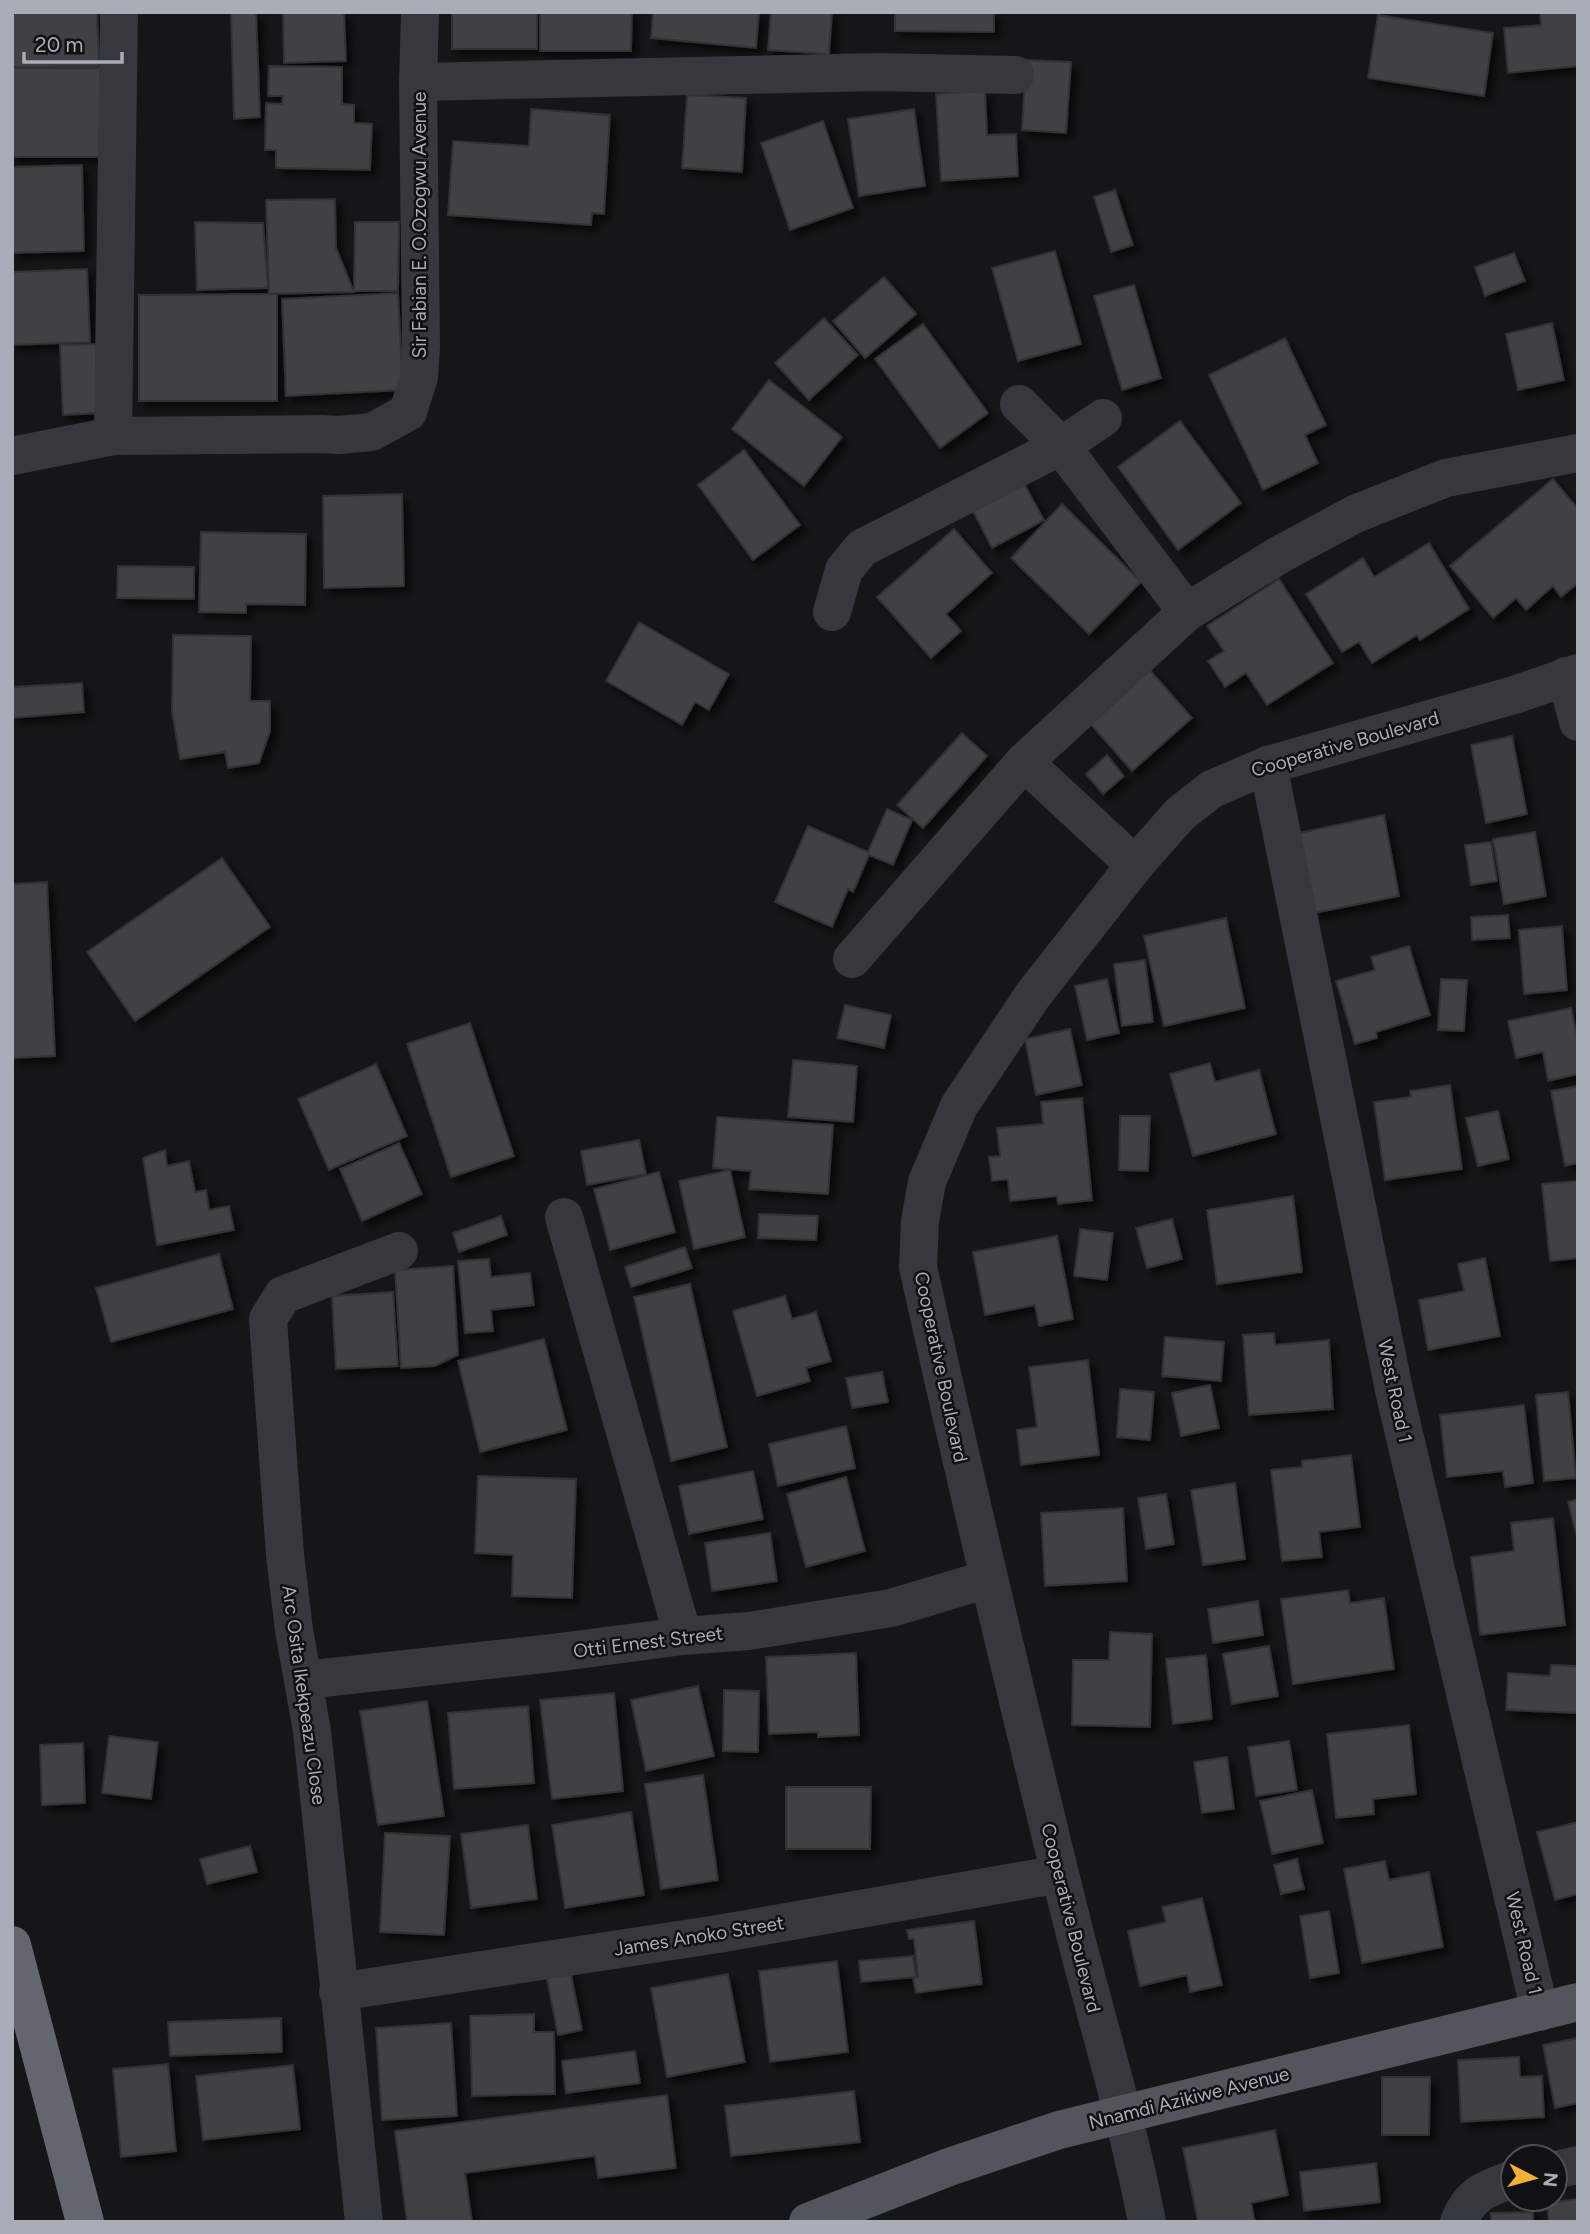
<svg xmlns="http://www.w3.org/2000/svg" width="1590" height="2234" font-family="Figtree,sans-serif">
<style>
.building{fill:#404145;stroke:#303034;stroke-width:2;filter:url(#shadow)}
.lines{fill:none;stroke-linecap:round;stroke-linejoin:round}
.minor{stroke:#37383d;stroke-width:38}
.major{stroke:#53555c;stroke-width:38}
.highway{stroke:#63666e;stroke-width:38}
.labels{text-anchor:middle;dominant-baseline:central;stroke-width:5;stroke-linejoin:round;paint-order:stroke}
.street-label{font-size:19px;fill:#a8adb8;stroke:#111113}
</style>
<defs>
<filter id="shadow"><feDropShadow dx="6" dy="6" stdDeviation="3.5" flood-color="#0009"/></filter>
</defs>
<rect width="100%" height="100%" fill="#161618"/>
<!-- building -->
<g class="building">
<path d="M12 12H97L99 66 12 67Z"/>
<path d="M231 12H256L260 117 234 119Z"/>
<path d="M283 12H344L346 61 284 63Z"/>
<rect x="452" y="12" width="85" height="37"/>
<path d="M540 12H632L631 51H540Z"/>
<path d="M653 12H759L756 48 651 38Z"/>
<path d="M771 12H832L829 54 768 50Z"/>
<path d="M895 12H994V32L895 31Z"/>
<path d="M1540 12H1578V66L1508 73 1504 28 1541 25Z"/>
<path d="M1378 15 1493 33 1484 96 1368 78Z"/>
<path d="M1026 60 1071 62 1066 133 1022 130Z"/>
<path d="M269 66 342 67V104L354 105V123L372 124 370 170 276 168V150H265L266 103 282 104 283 96H268Z"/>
<rect x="12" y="68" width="91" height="89"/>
<path d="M985 91 987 135 1016 134 1018 176 941 181 936 94Z"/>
<path d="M687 95 746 98 742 172 682 168Z"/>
<path d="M531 109 610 115 604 214 592 213 591 225 448 215 453 141 529 146Z"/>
<path d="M914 109 925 186 859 196 848 119Z"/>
<path d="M823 121 853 208 790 230 761 143Z"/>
<path d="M82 165 84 251 12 253V167Z"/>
<path d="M1115 190 1133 245 1111 252 1094 197Z"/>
<path d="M335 199 336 248 354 292 269 294 266 200Z"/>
<path d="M195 222 263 223 268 288 197 290Z"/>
<path d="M355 222H399L398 291H354Z"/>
<path d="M1055 251 1081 344 1018 361 992 268Z"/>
<path d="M1514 253 1525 281 1485 296 1475 267Z"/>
<path d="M87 269 90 342 12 345V272Z"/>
<path d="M884 277 916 314 865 358 833 321Z"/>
<path d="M1134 285 1161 378 1122 390 1094 296Z"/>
<path d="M398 293 403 390 286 396 282 299Z"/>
<path d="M277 294V401H139V295Z"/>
<path d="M824 318 858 355 809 400 775 363Z"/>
<path d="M1552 323 1564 380 1518 390 1506 334Z"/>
<path d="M923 324 988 413 940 448 875 359Z"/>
<path d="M1285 338 1326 425 1305 435 1318 463 1263 490 1209 375Z"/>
<path d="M100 344 103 413 63 415 60 345Z"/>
<path d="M769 380 842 437 804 486 732 429Z"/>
<path d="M1180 421 1241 503 1178 550 1118 467Z"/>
<path d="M744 450 800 525 753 560 698 485Z"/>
<path d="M1021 478 1044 520 992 548 970 505Z"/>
<path d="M1553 479 1578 509V583L1561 597 1553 586 1526 610 1516 598 1493 618 1450 566Z"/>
<path d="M402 494 404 586 324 588 323 496Z"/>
<path d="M1062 504 1141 582 1089 634 1011 558Z"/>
<path d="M954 529 992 573 946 614 961 631 931 658 877 597Z"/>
<path d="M201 532 306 534 305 605 246 604V613L199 612Z"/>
<path d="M1429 543 1469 609 1420 640 1417 635 1372 663 1359 642 1342 652 1306 594 1363 558 1374 577Z"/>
<path d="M118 566 194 567V599L117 598Z"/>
<path d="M1279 579 1333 663 1267 705 1246 673 1225 687 1208 661 1224 651 1207 626Z"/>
<path d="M639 622 729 674 709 710 695 702 682 725 606 681Z"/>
<path d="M173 635 251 636 250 701H270V731L259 763 228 768 225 752 180 759 172 712Z"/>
<path d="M1148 668 1192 718 1132 771 1088 721Z"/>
<path d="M82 683 84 712 12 718V687Z"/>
<path d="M962 733 987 756 923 828 897 805Z"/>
<path d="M1512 736 1527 814 1486 823 1471 745Z"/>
<path d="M1107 755 1124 776 1103 794 1086 774Z"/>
<path d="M887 809 912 820 893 865 869 855 853 892 848 889 832 927 775 902 808 826 868 852Z"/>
<path d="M1384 815 1399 896 1314 913 1299 833Z"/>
<path d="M1535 832 1546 896 1504 904 1493 839Z"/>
<path d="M1491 842 1497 881 1471 885 1465 845Z"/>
<path d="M222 858 270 927 135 1021 87 952Z"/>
<path d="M47 882 55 1056 12 1058V884Z"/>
<path d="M1508 915 1510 938 1472 940 1471 917Z"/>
<path d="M1226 918 1245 1008 1164 1026 1144 936Z"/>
<path d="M1562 926 1567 990 1524 994 1519 930Z"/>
<path d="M1409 946 1430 1015 1376 1032 1377 1038 1355 1044 1336 981 1375 970 1371 957Z"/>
<path d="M1145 960 1153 1022 1122 1026 1114 964Z"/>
<path d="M1107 979 1119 1033 1087 1040 1075 986Z"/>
<path d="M1441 979 1467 980 1464 1031 1438 1030Z"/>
<path d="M845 1005 891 1015 884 1048 837 1038Z"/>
<path d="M1571 1008 1578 1040V1074L1548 1081 1543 1052 1516 1058 1508 1021Z"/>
<path d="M470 1023 514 1156 451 1177 407 1044Z"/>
<path d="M1070 1029 1082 1085 1036 1095 1025 1039Z"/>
<path d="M793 1060 857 1066 853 1122 788 1117Z"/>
<path d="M1210 1063 1215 1082 1259 1070 1276 1134 1193 1156 1170 1074Z"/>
<path d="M376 1064 407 1136 329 1170 298 1099Z"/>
<path d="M1450 1085 1462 1169 1385 1180 1374 1102 1411 1097 1410 1091Z"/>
<path d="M1578 1086V1163L1565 1166 1551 1091Z"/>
<path d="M1082 1098 1092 1200 1058 1204 1057 1196 1010 1201 1008 1179 992 1181 989 1157 1000 1156 997 1128 1043 1124 1041 1102Z"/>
<path d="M1498 1111 1509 1159 1478 1166 1466 1118Z"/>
<path d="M1120 1116H1150L1148 1171 1119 1170Z"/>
<path d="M717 1117 833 1125 828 1194 749 1189 751 1171 713 1168Z"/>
<path d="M639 1140 646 1174 587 1185 581 1151Z"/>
<path d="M399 1143 422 1194 362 1221 340 1169Z"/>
<path d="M165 1150 167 1166 189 1161 195 1192 206 1190 209 1210 229 1206 234 1230 157 1245 143 1158Z"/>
<path d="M730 1170 745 1237 694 1249 679 1181Z"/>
<path d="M659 1172 675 1232 610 1250 594 1189Z"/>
<path d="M1578 1181V1258L1550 1261 1542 1184Z"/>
<path d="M1293 1196 1302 1272 1217 1284 1207 1210Z"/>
<path d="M759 1214 818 1216 816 1240 758 1238Z"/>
<path d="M501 1216 507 1235 459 1252 453 1233Z"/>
<path d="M1172 1219 1182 1259 1147 1268 1136 1228Z"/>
<path d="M1080 1229 1113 1233 1107 1280 1074 1276Z"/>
<path d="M1057 1236 1073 1319 1039 1326 1035 1305 985 1315 973 1252Z"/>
<path d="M685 1247 692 1268 631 1287 625 1267Z"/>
<path d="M219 1254 233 1309 111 1342 96 1288Z"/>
<path d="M1485 1258 1500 1336 1428 1350 1419 1300 1464 1291 1458 1264Z"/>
<path d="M489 1259 491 1277 530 1273 534 1305 491 1310 493 1331 465 1333 458 1261Z"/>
<path d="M453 1266 458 1355 435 1366 401 1368 395 1270Z"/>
<path d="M690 1284 727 1447 671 1461 634 1297Z"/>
<path d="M393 1292 398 1366 336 1369 332 1296Z"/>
<path d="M785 1296 792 1319 816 1312 831 1361 806 1368 810 1381 757 1396 733 1311Z"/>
<path d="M1274 1333 1275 1345 1329 1340 1333 1409 1249 1415 1243 1335Z"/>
<path d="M1165 1337 1224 1342 1221 1381 1162 1376Z"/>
<path d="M544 1339 567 1430 480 1452 458 1361Z"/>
<path d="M1088 1360 1099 1455 1021 1465 1017 1430 1037 1427 1029 1367Z"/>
<path d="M882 1372 888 1402 852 1408 846 1378Z"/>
<path d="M1210 1385 1219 1428 1181 1436 1172 1393Z"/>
<path d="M1120 1389 1154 1392 1150 1440 1117 1437Z"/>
<path d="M1568 1392 1576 1478 1544 1481 1536 1395Z"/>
<path d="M1524 1405 1533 1483 1505 1487 1503 1471 1447 1477 1440 1415Z"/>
<path d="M846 1426 855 1468 778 1486 769 1444Z"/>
<path d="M1351 1455 1360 1527 1319 1532 1322 1557 1282 1561 1271 1470 1302 1467V1461Z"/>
<path d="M753 1471 763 1519 689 1534 679 1486Z"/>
<path d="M478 1476 576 1479 572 1598 512 1596 513 1555 475 1553Z"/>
<path d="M846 1477 865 1551 806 1567 787 1494Z"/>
<path d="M1235 1483 1245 1559 1203 1565 1191 1490Z"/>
<path d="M1166 1494 1174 1544 1146 1549 1138 1498Z"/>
<path d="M1578 1499V1541L1568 1502Z"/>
<path d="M1123 1508 1127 1581 1045 1586 1041 1513Z"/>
<path d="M1553 1518 1565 1625 1480 1635 1471 1557 1514 1551 1511 1523Z"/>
<path d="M770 1533 777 1581 712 1591 705 1543Z"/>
<path d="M1348 1590 1350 1603 1384 1598 1394 1669 1293 1684 1281 1599Z"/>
<path d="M1258 1601 1263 1635 1213 1643 1208 1609Z"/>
<path d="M1110 1632 1152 1634 1150 1727 1072 1725 1073 1660H1109Z"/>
<path d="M1269 1646 1278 1696 1232 1704 1223 1654Z"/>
<path d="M856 1653 859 1735 818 1737V1732L769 1734 766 1657Z"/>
<path d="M1206 1655 1212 1719 1173 1724 1166 1659Z"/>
<path d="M1551 1665 1578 1666V1713L1506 1710 1508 1673 1550 1676Z"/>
<path d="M698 1686 714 1756 646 1771 631 1700Z"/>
<path d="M724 1690 759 1691 758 1752 723 1751Z"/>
<path d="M614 1693 623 1791 552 1799 540 1700Z"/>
<path d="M427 1701 444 1816 378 1825 360 1711Z"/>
<path d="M528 1706 534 1783 454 1789 448 1713Z"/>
<path d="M1409 1725 1416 1794 1373 1799 1374 1814 1336 1818 1327 1734Z"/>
<path d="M109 1736 158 1742 151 1799 102 1793Z"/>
<path d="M1289 1741 1297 1790 1256 1796 1248 1747Z"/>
<path d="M83 1743 85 1803 42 1805 40 1745Z"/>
<path d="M1227 1757 1234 1809 1202 1813 1194 1762Z"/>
<path d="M703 1775 718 1880 661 1889 645 1784Z"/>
<path d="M786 1787H871L870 1849H786Z"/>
<path d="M1312 1790 1323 1843 1272 1854 1260 1801Z"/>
<path d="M631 1812 644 1895 565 1908 552 1825Z"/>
<path d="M1578 1822V1894L1555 1900 1537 1832Z"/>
<path d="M528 1825 537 1899 471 1908 461 1834Z"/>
<path d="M385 1833 450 1836 444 1935 380 1932Z"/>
<path d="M250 1846 257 1872 207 1884 200 1859Z"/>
<path d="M1297 1859 1304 1889 1281 1894 1274 1865Z"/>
<path d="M1385 1861 1389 1880 1429 1872 1443 1947 1362 1963 1344 1869Z"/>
<path d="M1202 1898 1222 1985 1190 1992 1187 1975 1140 1986 1128 1931 1166 1922 1162 1907Z"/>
<path d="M1329 1911 1339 1973 1310 1978 1300 1916Z"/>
<path d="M974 1921 982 1984 916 1993 913 1978 918 1977 914 1939H909L907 1930Z"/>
<path d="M913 1956 916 1977 861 1982 859 1961Z"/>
<path d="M837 1961 848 2052 770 2062 759 1971Z"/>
<path d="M570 1969 582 2030 558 2035 546 1974Z"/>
<path d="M728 1974 745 2062 667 2077 651 1988Z"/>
<path d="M534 2014V2032H554L555 2094 472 2096 470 2016Z"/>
<path d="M281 2018 282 2052 170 2056 168 2022Z"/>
<path d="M451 2023 457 2116 382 2120 376 2028Z"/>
<path d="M1578 2038V2103L1555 2108 1543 2045Z"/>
<path d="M635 2051 640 2083 566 2093 562 2061Z"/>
<path d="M1519 2057 1520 2077 1542 2076 1544 2117 1461 2122 1458 2060Z"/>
<path d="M168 2064 176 2151 121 2157 113 2069Z"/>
<path d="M293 2065 300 2129 203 2140 196 2076Z"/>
<path d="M1382 2077H1430L1429 2135H1382Z"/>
<path d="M854 2091 860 2142 731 2156 725 2106Z"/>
<path d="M667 2095 676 2168 598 2178 595 2156 465 2173 472 2222H407L395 2131Z"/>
<path d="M1275 2130 1288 2195 1251 2203 1255 2222H1198L1183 2148Z"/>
<path d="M1376 2163 1380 2202 1304 2211 1300 2172Z"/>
<path d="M1578 2199V2222H1549L1547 2203Z"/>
<path d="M1533 2212V2222H1491V2213Z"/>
</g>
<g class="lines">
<!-- minor -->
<g class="minor">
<path d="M418 82 879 72 1015 75"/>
<path d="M113 436 119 12"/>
<path d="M12 456 113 436 322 434 338 435 372 432 408 412 419 377 421 347 418 82 420 12"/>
<path d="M832 612 844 570 862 548 1061 446 1103 418"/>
<path d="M1187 612 1279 555 1355 514 1446 478 1578 453"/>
<path d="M1566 676 1578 722"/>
<path d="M1024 762 1135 865"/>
<path d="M1268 765 1395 1395 1540 2012"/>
<path d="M852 959 1024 762 1187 612 1061 446 1019 404"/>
<path d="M564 1217 683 1636"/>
<path d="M304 1680 553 1653 683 1636 749 1631 891 1608 988 1579"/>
<path d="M338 1992 718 1934 1060 1874"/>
<path d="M1555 2170 1578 2165"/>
<path d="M364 2222 312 1731 294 1630 285 1555 268 1319 283 1295 399 1251"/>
<path d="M1147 2222C1126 2112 1092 2006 1066 1898 1014 1688 965 1478 918 1267L920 1221 927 1182 959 1106 1033 995 1135 865 1180 814 1212 789 1268 765 1514 695 1578 673"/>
<path d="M1459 2222C1470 2193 1486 2189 1513 2179"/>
</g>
<!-- major -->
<path class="major" d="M808 2222 949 2167 1059 2130 1578 2002"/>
<!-- highway -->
<path class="highway" d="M12 1945 85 2222"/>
</g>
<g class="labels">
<!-- street labels -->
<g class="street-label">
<text transform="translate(419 225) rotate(-90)">Sir Fabian E. O.Ozogwu Avenue</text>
<text transform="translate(1345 744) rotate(-16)">Cooperative Boulevard</text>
<text transform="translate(941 1367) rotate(78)">Cooperative Boulevard</text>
<text transform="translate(1395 1391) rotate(78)">West Road 1</text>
<text transform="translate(648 1642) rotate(-7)">Otti Ernest Street</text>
<text transform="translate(304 1695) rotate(82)">Arc Osita Ikekpeazu Close</text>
<text transform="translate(1071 1918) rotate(76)">Cooperative Boulevard</text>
<text transform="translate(699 1936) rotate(-9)">James Anoko Street</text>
<text transform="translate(1524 1943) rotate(77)">West Road 1</text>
<text transform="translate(1189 2098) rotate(-14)">Nnamdi Azikiwe Avenue</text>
</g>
</g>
<!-- border -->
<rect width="1590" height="2234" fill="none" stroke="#a8adb8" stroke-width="28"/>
<!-- north arrow -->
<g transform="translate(1534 2178) rotate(96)"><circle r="33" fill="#111113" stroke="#4d4f55" stroke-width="2"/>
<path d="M0-5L12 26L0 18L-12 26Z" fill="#f2b134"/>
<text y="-10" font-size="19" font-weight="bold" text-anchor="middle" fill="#a8adb8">N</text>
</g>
<!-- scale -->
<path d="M24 52v10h98v-10" fill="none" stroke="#a8adb8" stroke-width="3.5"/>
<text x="35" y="52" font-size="21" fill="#a8adb8" stroke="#111113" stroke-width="5" paint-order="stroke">20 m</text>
</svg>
